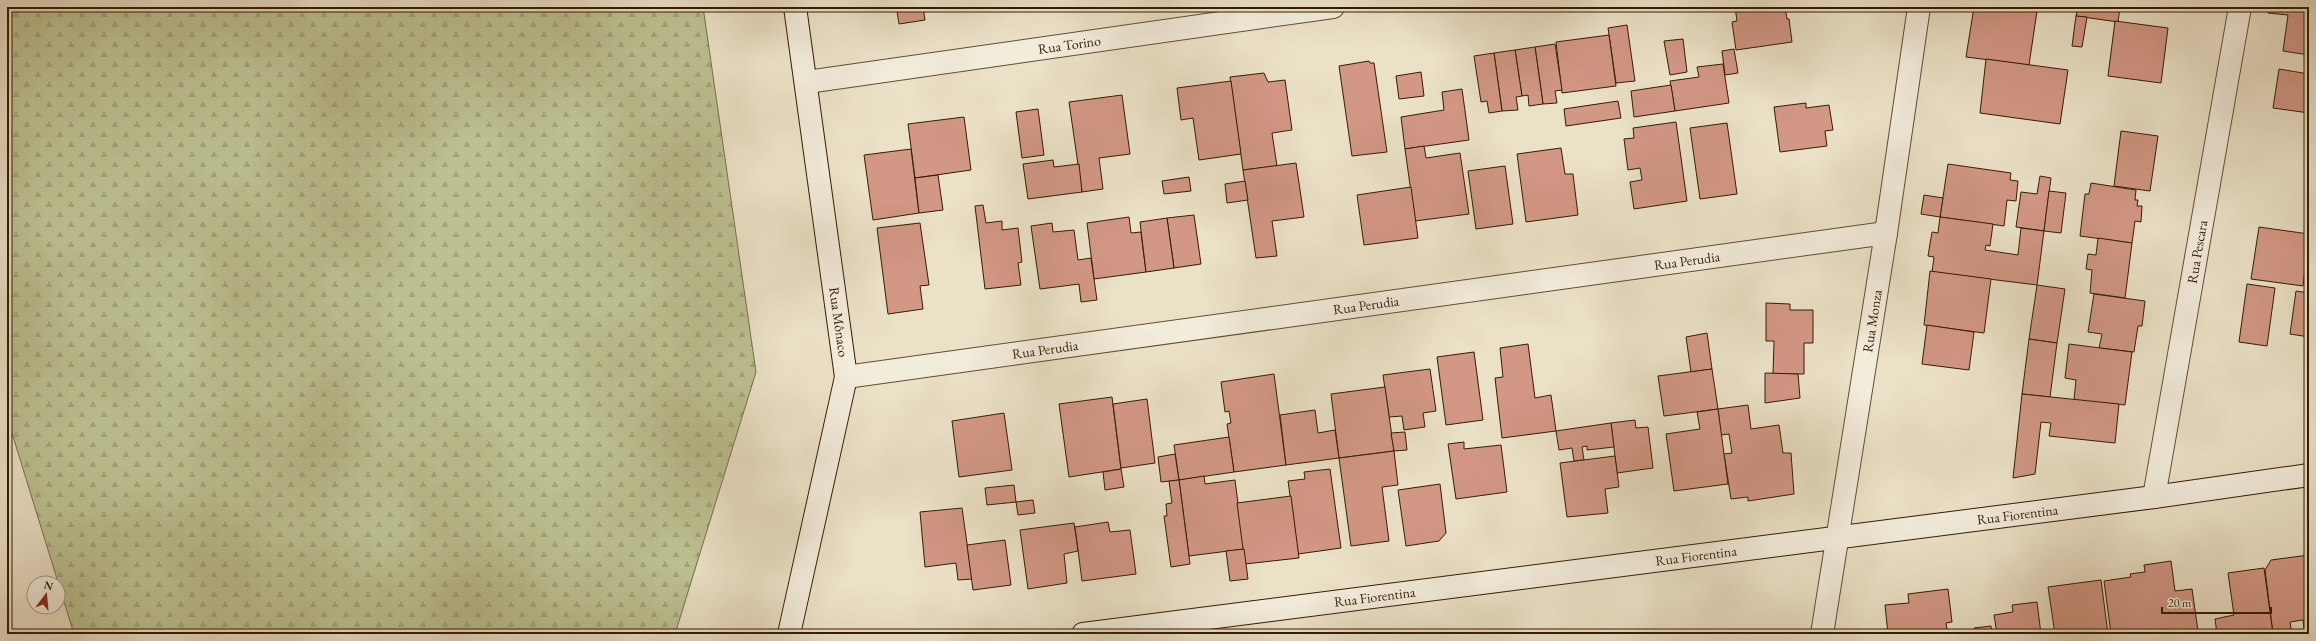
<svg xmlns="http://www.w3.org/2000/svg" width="2316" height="641" font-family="'EB Garamond',serif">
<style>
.forest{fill:url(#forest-firs);stroke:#786e4a}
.building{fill:#d29785;stroke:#331c02}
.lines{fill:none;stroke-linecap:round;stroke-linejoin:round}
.street-casing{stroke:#614d33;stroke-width:24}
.secondary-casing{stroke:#331c02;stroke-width:24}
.street{stroke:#f2ecdb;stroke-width:22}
.secondary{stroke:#f2ecdb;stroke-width:22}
.labels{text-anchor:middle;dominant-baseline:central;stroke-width:4;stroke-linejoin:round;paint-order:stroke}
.street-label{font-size:14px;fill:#331c02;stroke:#f2ecdb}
</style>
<defs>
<pattern id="forest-firs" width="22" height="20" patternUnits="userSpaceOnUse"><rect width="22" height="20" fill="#bdc192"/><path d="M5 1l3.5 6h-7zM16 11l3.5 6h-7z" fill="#a3a57c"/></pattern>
</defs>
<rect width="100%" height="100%" fill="#ebe1c7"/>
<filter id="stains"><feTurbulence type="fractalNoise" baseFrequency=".005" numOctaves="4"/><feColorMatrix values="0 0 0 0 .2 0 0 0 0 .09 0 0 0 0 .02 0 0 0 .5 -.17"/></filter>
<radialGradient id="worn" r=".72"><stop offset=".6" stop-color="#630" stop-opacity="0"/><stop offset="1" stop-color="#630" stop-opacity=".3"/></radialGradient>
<!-- forest -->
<path class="forest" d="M7 7H703L756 372 675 634H74L7 417Z"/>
<!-- building -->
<g class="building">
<path d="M923 7 925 20 899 24 897 11Z"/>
<path d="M1735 7H1785L1787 19H1789L1792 42 1736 50 1732 22 1737 21Z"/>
<path d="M1974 7H2006L2037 11 2029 65 1966 57Z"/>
<path d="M2078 7H2120L2118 22 2076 16Z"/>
<path d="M2268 7H2309V55L2283 51 2288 15 2268 13Z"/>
<path d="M2076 16 2087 17 2082 47 2072 46Z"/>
<path d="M2115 21 2168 28 2161 83 2108 76Z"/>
<path d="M1627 25 1635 81 1616 83 1608 28Z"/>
<path d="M1609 35 1616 86 1562 93 1556 42Z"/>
<path d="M1683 39 1687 72 1670 75 1664 41Z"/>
<path d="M1555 44 1562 90 1555 91 1557 103 1543 104 1535 47Z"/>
<path d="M1535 47 1543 104 1529 106 1528 95 1522 96 1515 50Z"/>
<path d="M1734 49 1738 73 1725 75 1722 51Z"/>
<path d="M1515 50 1522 96 1516 97 1518 110 1502 111 1494 53Z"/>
<path d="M1494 53 1502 111 1489 113 1487 101 1481 102 1474 56Z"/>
<path d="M1986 59 2068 70 2060 124 1980 113Z"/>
<path d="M1369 61 1370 63H1374L1387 152 1352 156 1339 66Z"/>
<path d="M1723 64 1729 103 1675 111 1670 81 1699 77 1697 67Z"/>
<path d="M2279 69 2309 74V113L2273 108Z"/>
<path d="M1421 72 1424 96 1399 99 1396 76Z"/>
<path d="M1264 73 1268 82 1285 80 1292 130 1272 133 1277 166 1243 170 1230 77Z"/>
<path d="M1231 81 1241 154 1199 160 1193 118 1181 120 1177 88Z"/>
<path d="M1671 85 1675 111 1634 117 1631 91Z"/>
<path d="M1462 89 1469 140 1405 149 1401 117 1444 110 1442 92Z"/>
<path d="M1122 95 1130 154 1099 158 1103 189 1082 192 1069 102Z"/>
<path d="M1618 101 1621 118 1566 126 1564 109Z"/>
<path d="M1806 103V108L1829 105 1833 130 1825 131 1827 146 1780 152 1774 107Z"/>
<path d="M1038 109 1044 155 1022 158 1016 112Z"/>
<path d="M964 117 971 170 915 178 908 124Z"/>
<path d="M1676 122 1687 201 1634 209 1630 182 1642 180 1640 168 1628 170 1624 139 1634 138 1633 128Z"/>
<path d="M1727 123 1737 194 1700 199 1690 128Z"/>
<path d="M2121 131 2158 136 2150 191 2114 186Z"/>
<path d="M1424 146 1426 158 1460 153 1469 214 1415 221 1405 149Z"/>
<path d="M1561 148 1565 174H1573L1578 215 1526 222 1517 154Z"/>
<path d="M911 149 919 213 873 220 864 155Z"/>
<path d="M1053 160 1054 167 1079 164 1082 192 1028 199 1023 164Z"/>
<path d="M1296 163 1304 217 1272 221 1277 256 1256 258 1243 170Z"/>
<path d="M1948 164 2011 173 2010 180 2018 181 2016 201 2007 200 2004 226 1940 217Z"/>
<path d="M1505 166 1513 224 1476 229 1468 171Z"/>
<path d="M938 175 943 210 919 213 915 178Z"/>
<path d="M2040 176 2051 178 2044 231 2016 227 2021 192 2037 194Z"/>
<path d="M1189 177 1191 191 1164 194 1162 181Z"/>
<path d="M1245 181 1248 200 1227 203 1225 184Z"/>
<path d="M2091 183 2136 190 2135 200H2138L2137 206H2142L2141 222 2135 221 2132 243 2080 236 2085 194H2089Z"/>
<path d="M1411 187 1418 238 1364 245 1357 195Z"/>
<path d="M2049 191 2066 193 2061 233 2044 231Z"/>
<path d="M1924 195 1943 198 1940 217 1921 214Z"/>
<path d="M983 205 986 223 1002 221V230L1018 228 1022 262 1018 263 1021 285 985 289 975 206Z"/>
<path d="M1194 215 1201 264 1174 268 1167 218Z"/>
<path d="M1129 217 1131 233 1141 232 1146 272 1094 279 1087 223Z"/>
<path d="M1940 217 1993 224 1990 246 1986 245 1985 250 2018 255 2021 228 2044 231 2037 285 1932 272 1934 257 1928 256 1932 232 1938 233Z"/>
<path d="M1167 218 1174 268 1146 272 1140 222Z"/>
<path d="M920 223 929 285 920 286 923 309 888 314 877 228Z"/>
<path d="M1052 223 1053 232 1074 230 1078 260 1091 258 1097 300 1081 302 1079 284 1040 289 1031 226Z"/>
<path d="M2259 227 2309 234 2303 286 2251 279Z"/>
<path d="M2098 238 2132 243 2125 298 2090 293 2092 270 2086 269 2088 254 2096 255Z"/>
<path d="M1930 271 1991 279 1984 333 1924 325Z"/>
<path d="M2247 284 2275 288 2267 346 2239 342Z"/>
<path d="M2037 285 2065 289 2057 343 2029 339Z"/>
<path d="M2296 291 2309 293V337L2290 334Z"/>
<path d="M2094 294 2145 301 2142 326H2138L2134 352 2099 348 2102 334 2088 332Z"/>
<path d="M1766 303 1790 304V310H1813V343H1804V374H1773L1774 341H1766Z"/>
<path d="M1927 325 1974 332 1969 370 1922 364Z"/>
<path d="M1707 333 1712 369 1691 372 1686 337Z"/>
<path d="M2029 339 2057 343 2050 397 2022 394Z"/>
<path d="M1528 344 1535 398 1551 395 1556 431 1502 438 1495 378 1503 377 1500 348Z"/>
<path d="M2069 344 2132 352 2125 405 2074 400 2076 380 2065 378Z"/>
<path d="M1474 352 1483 420 1446 425 1437 357Z"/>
<path d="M1430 369 1436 411 1423 413 1425 427 1404 430 1402 416 1389 417 1383 375Z"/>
<path d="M1712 369 1718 409 1664 416 1658 376Z"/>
<path d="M1765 373 1798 374 1800 398 1765 403Z"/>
<path d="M1274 374 1286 465 1234 472 1227 424 1231 423 1229 411 1225 412 1221 382Z"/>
<path d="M1385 387 1394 451 1339 458 1331 394Z"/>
<path d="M2022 394 2119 404 2115 443 2049 436 2051 423 2041 422 2035 474 2013 478Z"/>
<path d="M1112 397 1121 469 1069 477 1059 404Z"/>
<path d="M1147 399 1155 463 1121 468 1113 404Z"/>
<path d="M1748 405 1751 429 1779 425 1783 453H1791L1794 494 1748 501V497L1731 499 1724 454 1732 453 1729 434 1721 435 1718 409Z"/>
<path d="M1718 409 1728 484 1674 491 1666 434 1700 429 1697 412Z"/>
<path d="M1315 410 1318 433 1335 430 1339 458 1286 465 1280 415Z"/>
<path d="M1004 413 1012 470 959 477 952 421Z"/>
<path d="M1635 420 1636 428 1648 427 1653 468 1617 473 1611 423Z"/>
<path d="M1611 423 1614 447 1587 450V446L1582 447 1584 460 1574 461 1572 448 1559 450 1556 431Z"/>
<path d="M1405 432 1407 450 1394 451 1391 433Z"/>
<path d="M1229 437 1234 472 1179 480 1174 445Z"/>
<path d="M1464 442V449L1501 445 1507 492 1456 499 1448 444Z"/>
<path d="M1394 451 1398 485 1382 487 1389 541 1351 546 1339 458Z"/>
<path d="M1175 454 1179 480 1161 482 1158 457Z"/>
<path d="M1615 456 1619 487 1605 489 1608 513 1567 517 1560 463Z"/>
<path d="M1121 469 1124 487 1105 490 1103 472Z"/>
<path d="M1330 469 1341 548 1298 554 1288 481 1305 479 1304 472Z"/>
<path d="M1204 476 1205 484 1235 480 1244 549 1189 556 1179 480Z"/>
<path d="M1179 480 1190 564 1171 567 1164 516H1167L1166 504 1172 503 1169 481Z"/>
<path d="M1440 484 1446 533 1439 541 1406 546 1398 490Z"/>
<path d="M1014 485 1016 502 987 505 985 488Z"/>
<path d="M1291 496 1299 558 1245 564 1237 503Z"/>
<path d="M1033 500 1035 513 1018 515 1016 502Z"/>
<path d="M962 508 972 579 958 580 956 563 925 567 920 512Z"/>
<path d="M1108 522 1110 532 1130 530 1136 574 1082 581 1075 527Z"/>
<path d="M1074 523 1078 551 1064 554 1067 583 1028 589 1020 530Z"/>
<path d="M1005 540 1011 585 973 590 967 545Z"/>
<path d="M1244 549 1248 579 1230 581 1226 551Z"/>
<path d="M2309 555V629H2304L2303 620 2290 622 2292 634H2273L2265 570 2271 560Z"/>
<path d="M2171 561 2175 591 2192 589 2198 631 2182 634H2111L2104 581 2131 577 2130 574 2145 572 2144 565Z"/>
<path d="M2264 568 2273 634H2217L2215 619 2234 615 2228 573Z"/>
<path d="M2101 580 2108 634H2055L2048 587Z"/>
<path d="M1948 589 1952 622 1946 623 1948 634H1888L1885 605 1909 603 1908 594Z"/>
<path d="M2037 602 2041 634H1997L1994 615 2013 612 2012 605Z"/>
<path d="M1991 626 1992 634H1975L1974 628Z"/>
</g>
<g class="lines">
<!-- street casing -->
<g class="street-casing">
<g id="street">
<path id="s1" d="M807 82 1333 7"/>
<path id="s2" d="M846 377 1886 233"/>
<path id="s3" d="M2154 497 2240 7"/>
<path id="s4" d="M1822 634 1886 233 1919 7"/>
</g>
</g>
<!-- secondary casing -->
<g class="secondary-casing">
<g id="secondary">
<path d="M789 634 846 377 795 7"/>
<path id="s5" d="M1083 634 2154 497 2309 475"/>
</g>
</g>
<!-- street -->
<use href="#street" class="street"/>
<!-- secondary -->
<use href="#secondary" class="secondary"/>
</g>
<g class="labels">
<!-- street labels -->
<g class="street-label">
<text stroke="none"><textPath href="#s1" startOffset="265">Rua Torino</textPath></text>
<text stroke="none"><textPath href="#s3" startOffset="249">Rua Pescara</textPath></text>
<text stroke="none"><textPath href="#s2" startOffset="849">Rua Perudia</textPath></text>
<text stroke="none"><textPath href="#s2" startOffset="525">Rua Perudia</textPath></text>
<text stroke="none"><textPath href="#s4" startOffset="317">Rua Monza</textPath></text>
<text transform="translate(839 322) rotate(82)">Rua Mônaco</text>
<text stroke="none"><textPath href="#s2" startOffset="201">Rua Perudia</textPath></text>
<text stroke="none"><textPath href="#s5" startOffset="942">Rua Fiorentina</textPath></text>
<text stroke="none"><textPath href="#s5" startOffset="618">Rua Fiorentina</textPath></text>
<text stroke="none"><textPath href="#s5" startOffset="294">Rua Fiorentina</textPath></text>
</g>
</g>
<!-- margin -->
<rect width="2316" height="641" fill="none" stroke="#ebe1c7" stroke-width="24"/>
<rect x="8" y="8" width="2300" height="625" fill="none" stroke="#331c02" stroke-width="2"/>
<rect x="12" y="12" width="2292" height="617" fill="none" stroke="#331c02"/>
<!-- north arrow -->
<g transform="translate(46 595) rotate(16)"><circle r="19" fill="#f2ecdb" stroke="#a69984"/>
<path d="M0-3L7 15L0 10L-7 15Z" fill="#8f2418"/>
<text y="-6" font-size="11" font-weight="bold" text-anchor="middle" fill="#331c02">N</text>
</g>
<!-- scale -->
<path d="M2162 607v6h109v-6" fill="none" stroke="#331c02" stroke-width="2"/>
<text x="2168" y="607" font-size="12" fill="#331c02" stroke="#f2ecdb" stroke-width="3" paint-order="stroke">20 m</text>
<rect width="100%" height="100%" filter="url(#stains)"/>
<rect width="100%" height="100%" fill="url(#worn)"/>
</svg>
